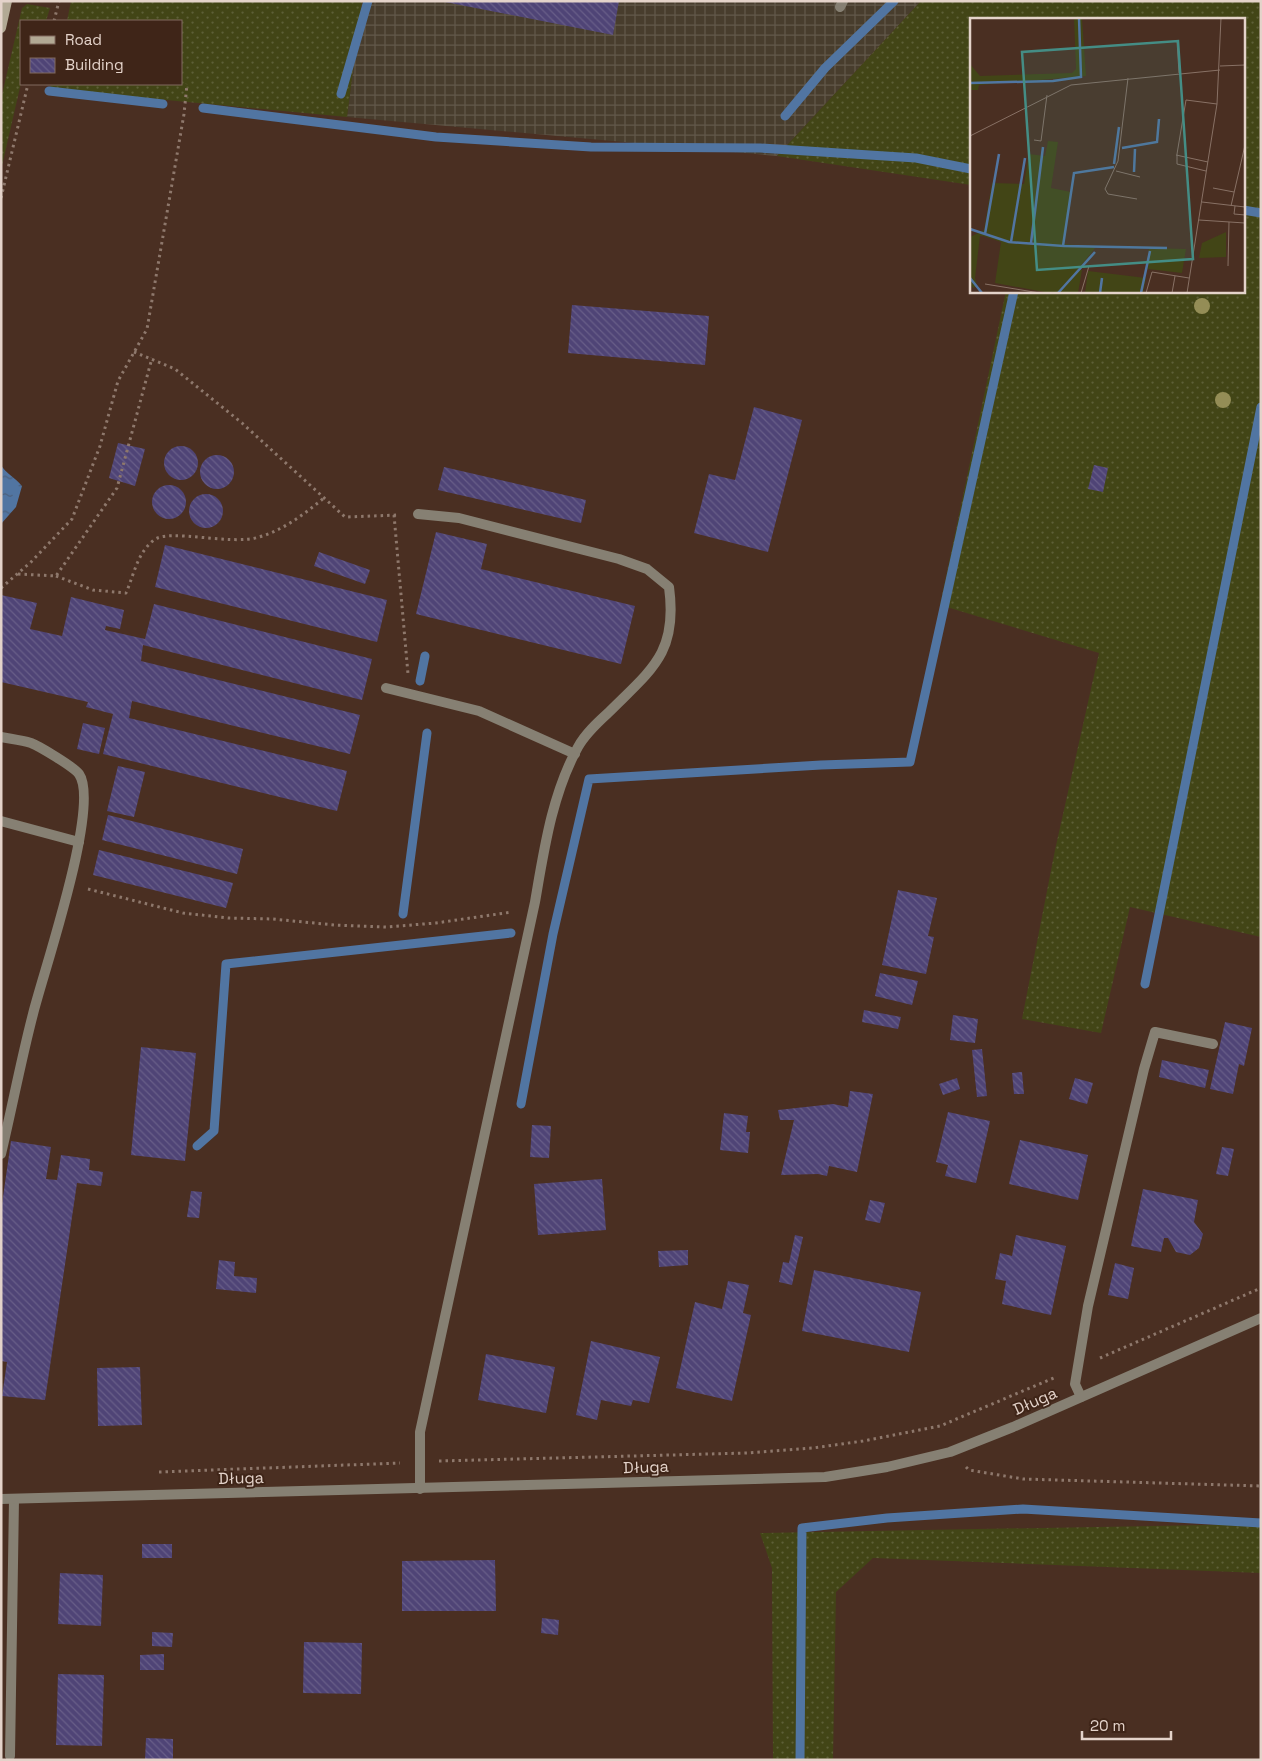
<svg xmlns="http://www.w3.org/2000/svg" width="1262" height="1761" font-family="'Space Grotesk',sans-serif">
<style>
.industrial{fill:url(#industrial-grid)}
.grass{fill:url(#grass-dots)}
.water{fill:url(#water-ripples)}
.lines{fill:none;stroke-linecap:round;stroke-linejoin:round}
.stream{stroke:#5175a2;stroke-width:9}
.building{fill:url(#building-back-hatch)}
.path{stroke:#8e786c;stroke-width:3;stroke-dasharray:2.5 4;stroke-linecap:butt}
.service{stroke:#868073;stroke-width:10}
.tertiary{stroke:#868073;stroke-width:10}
.secondary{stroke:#b2a994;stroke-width:10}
.tree{fill:#948d56}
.labels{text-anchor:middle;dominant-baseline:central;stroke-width:4;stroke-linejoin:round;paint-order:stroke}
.street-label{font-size:16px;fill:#e4d3ca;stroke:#3f2518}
.inset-river{fill:none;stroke:#5175a2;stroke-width:2.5}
.inset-road{fill:none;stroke:#887165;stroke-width:1}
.view{fill:#448d85;fill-opacity:0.15;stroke:#448d85;stroke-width:2.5}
.inset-edge{fill:none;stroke:#e4d3ca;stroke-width:2.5}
</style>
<defs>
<pattern id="industrial-grid" width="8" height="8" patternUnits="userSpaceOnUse" patternTransform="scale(1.25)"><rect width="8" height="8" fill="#483d2d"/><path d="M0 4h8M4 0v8" fill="none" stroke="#62584a"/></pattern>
<pattern id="grass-dots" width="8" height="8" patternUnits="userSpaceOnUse" patternTransform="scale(1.25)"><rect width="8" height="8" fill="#424516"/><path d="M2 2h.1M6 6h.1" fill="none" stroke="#5d5f37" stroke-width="1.8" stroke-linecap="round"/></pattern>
<pattern id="water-ripples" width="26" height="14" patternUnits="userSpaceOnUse" patternTransform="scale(1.25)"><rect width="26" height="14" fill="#5175a2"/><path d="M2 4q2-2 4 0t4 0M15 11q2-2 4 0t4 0" fill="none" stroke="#4c5f7a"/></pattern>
<pattern id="building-back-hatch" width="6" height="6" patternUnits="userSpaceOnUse" patternTransform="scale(1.25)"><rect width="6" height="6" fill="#4f4476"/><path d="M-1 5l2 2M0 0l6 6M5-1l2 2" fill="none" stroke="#685e88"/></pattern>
</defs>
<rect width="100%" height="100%" fill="#4a2f22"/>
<!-- industrial -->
<path class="industrial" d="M362 1H921L777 156 347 117Z"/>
<!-- grass -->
<g class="grass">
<path d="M71 1H362L347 117 50 89 51 84H181V21H67Z"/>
<path d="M921 1H1261V937L1130 907 1101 1033 1022 1019 1055 850 1099 653 940 605 1006 291H1243V19H971V185L777 156Z"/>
<path d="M27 4 50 8 46 21H21V83L1 170V99L22 8Z"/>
<path d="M1261 1524V1573L873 1558 836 1592 833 1760H773L772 1568 760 1533Z"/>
</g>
<!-- water -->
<path class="water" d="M1 465C5 473 16 478 22 486L16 507 1 524Z"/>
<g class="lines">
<!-- stream -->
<g class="stream">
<path d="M49 91 163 104"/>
<path d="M341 94 368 1"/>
<path d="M203 108 436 137 591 147 760 148 916 158 971 169"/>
<path d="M785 116 825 68 894 1"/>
<path d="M1243 210 1261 213"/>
<path d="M420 681 425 656"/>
<path d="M403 914 427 733"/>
<path d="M1145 984 1261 407"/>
<path d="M521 1104 553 934 589 779 821 765 910 762 1014 291"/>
<path d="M197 1146 214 1131 226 964 511 933"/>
<path d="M800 1760 802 1528 887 1518 1023 1509 1261 1523"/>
</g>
</g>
<!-- building -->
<g class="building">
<path d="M440 1H619L613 35Z"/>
<path d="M572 305 709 316 705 365 568 353Z"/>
<path d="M754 407 802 420 768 552 694 533 709 474 735 480Z"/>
<path d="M118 443 145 449 135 486 109 478Z"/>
<circle cx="181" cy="463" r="17"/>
<circle cx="217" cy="472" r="17"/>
<path d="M1094 465 1108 468 1103 492 1088 489Z"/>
<path d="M444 467 586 500 581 523 438 490Z"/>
<circle cx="169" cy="502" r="17"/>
<circle cx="206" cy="511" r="17"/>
<path d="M436 532 487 544 481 569 635 606 621 664 416 614Z"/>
<path d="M165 545 387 600 377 642 155 587Z"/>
<path d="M319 552 370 570 365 584 314 566Z"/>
<path d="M1 595 37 603 30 629 62 636 71 597 124 610 120 629 106 626 105 630 145 639 154 604 372 659 362 700 143 645 141 661 360 715 350 754 132 701 129 718 347 771 337 811 103 754 113 714 86 707 88 702 1 682Z"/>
<path d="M83 723 105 728 99 754 77 749Z"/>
<path d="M118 766 145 772 134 817 107 811Z"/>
<path d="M108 815 243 849 237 874 102 840Z"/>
<path d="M99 850 233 883 226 908 93 875Z"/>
<path d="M898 890 937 898 928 936 934 937 926 974 882 965Z"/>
<path d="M880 973 918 981 912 1005 875 996Z"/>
<path d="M864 1010 901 1017 898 1029 862 1022Z"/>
<path d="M953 1015 978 1019 975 1043 950 1040Z"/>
<path d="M1225 1022 1252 1028 1244 1066 1239 1064 1233 1094 1210 1089Z"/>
<path d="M141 1047 196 1053 185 1161 131 1155Z"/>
<path d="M982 1049 987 1096 977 1097 972 1050Z"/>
<path d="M1162 1060 1209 1070 1205 1088 1159 1077Z"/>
<path d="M1022 1072 1024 1094H1014L1012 1073Z"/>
<path d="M957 1078 960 1089 943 1095 939 1084Z"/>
<path d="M1075 1078 1093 1083 1087 1104 1069 1099Z"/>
<path d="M850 1091 873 1094 857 1172 829 1166 827 1176 818 1174 781 1175 794 1120H780L778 1110 833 1104 848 1107Z"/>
<path d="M948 1112 990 1121 976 1183 945 1176 948 1165 936 1162Z"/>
<path d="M724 1113 748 1116 746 1132H750L748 1153 720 1150Z"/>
<path d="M532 1125 551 1126 549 1158 530 1157Z"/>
<path d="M1020 1140 1088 1155 1078 1200 1009 1184Z"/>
<path d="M11 1141 51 1147 46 1179 57 1180 61 1155 90 1159 89 1170 103 1172 101 1186 77 1183 45 1400 2 1396 7 1362 1 1361V1211Z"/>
<path d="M1222 1147 1234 1149 1228 1176 1216 1174Z"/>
<path d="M602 1179 606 1230 538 1235 534 1184Z"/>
<path d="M1143 1189 1198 1200 1194 1222 1203 1234 1199 1248 1190 1255 1176 1252 1168 1238H1164L1161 1252 1131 1246Z"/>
<path d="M191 1191 202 1192 199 1218 187 1217Z"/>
<path d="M870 1200 885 1203 880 1223 865 1220Z"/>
<path d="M795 1235 803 1237 792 1285 779 1282 783 1262 789 1263Z"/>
<path d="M1016 1235 1066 1246 1051 1315 1002 1304 1006 1281 995 1279 1000 1253 1012 1256Z"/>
<path d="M688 1250V1265L659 1267 658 1251Z"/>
<path d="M219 1260 235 1262 234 1276 257 1278 256 1293 216 1289Z"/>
<path d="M1115 1263 1134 1268 1128 1299 1108 1295Z"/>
<path d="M814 1270 921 1292 909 1352 802 1331Z"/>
<path d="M728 1281 749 1285 743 1313 751 1315 732 1401 676 1388 695 1302 722 1309Z"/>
<path d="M591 1341 660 1357 649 1403 633 1400 631 1406 601 1400 597 1420 576 1415Z"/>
<path d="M486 1354 555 1367 546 1413 478 1400Z"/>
<path d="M140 1367 142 1425 98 1426 97 1368Z"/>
<rect x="142" y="1544" width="30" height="14"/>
<path d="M495 1560 496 1611H402V1561Z"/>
<path d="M60 1573 103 1575 101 1626 58 1624Z"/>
<path d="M542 1618 559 1620 558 1635 541 1633Z"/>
<path d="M152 1632 173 1633 172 1647 152 1646Z"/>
<path d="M304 1642 362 1643 361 1694 303 1693Z"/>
<path d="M164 1654V1670H140V1655Z"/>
<path d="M58 1674 104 1675 102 1746 56 1745Z"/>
<path d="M146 1738 173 1739V1760H145Z"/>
</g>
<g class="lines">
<!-- path -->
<g class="path">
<path d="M54 21 59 1"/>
<path d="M1 198 28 84"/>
<path d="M134 352 175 369 242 423 345 517 399 515"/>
<path d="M394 515 408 674"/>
<path d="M18 574 56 576 117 488 152 358"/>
<path d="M56 576 93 590 126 593C134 575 137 553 154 540 168 528 232 546 259 537 284 530 304 514 324 498"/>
<path d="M1 588 31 562 72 519 100 446 118 381 147 329 184 114 187 84"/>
<path d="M88 889 183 913 228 918 273 919 334 925 386 927 436 923 512 912"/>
<path d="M1100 1358 1261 1288"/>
<path d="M439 1461 748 1453 813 1448 863 1441 940 1426 1056 1377"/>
<path d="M966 1467 969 1470 1023 1479 1261 1486"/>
<path d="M159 1472 400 1463"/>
</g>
<!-- service -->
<g class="service">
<path d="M840 7 843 1"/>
<path d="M418 514 459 518 619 559 647 569 669 587C678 653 652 669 608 713 597 723 585 734 578 747 552 794 544 850 535 902L420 1432V1489"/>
<path d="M386 688 479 711 575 754"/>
<path d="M1 737C11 739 21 740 31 743 39 746 74 767 79 774 101 805 43 973 33 1014 21 1060 12 1108 1 1154"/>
<path d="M1 821 79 842"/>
<path d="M1081 1397 1075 1384 1088 1306 1144 1069 1155 1032 1213 1044"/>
<path d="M10 1756 14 1499"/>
</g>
<!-- tertiary -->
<path class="tertiary" d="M1 1499 825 1477 887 1467 950 1452 1013 1427 1261 1318"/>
<!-- secondary -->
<path class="secondary" d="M1 28 7 1"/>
</g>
<!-- trees -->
<g class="tree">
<circle cx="1202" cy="306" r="8"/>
<circle cx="1223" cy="400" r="8"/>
</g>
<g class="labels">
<!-- street labels -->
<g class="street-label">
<text transform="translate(1035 1401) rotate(-24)">Długa</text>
<text transform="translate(646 1467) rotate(-2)">Długa</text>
<text transform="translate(241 1478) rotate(-1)">Długa</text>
</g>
</g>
<!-- overview -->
<g transform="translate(970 18)">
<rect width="275" height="275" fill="#4a2f22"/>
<path d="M104 0H112L116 58 9 67 8 72H0V46L10 58 102 55 106 51ZM78 123 88 124 81 170 101 174 94 226 126 229 108 251 112 252 108 275H80L25 265 31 224 13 218H10L5 260 7 268 3 270 0 266V219L14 212 22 165 54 166 59 136 75 138ZM256 214V239L229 240 232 225ZM179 230 216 231 212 255 178 251ZM118 253 176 260 173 275H115Z" fill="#424516"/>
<path class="inset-river" d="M0 65 83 63 111 59 109 0M152 130 187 124 189 101M144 146 149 109M164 154 165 131M0 211 39 224 93 228 104 155 144 149M15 216 29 136M41 224 55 140M61 225 73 129M94 228 197 230M0 260 12 275M88 275 125 234M130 275 132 260M171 275 180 233"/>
<path class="inset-road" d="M207 23 209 55M250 48 275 47M158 60 148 143 135 171 138 176 167 181M0 118 101 67 250 52M64 122 71 123 77 77M206 137 238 144M146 153 170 159M236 153 207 146V136L216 82 247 86M243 170 264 174M232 184 275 189M261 188 275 127M265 188 264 196 275 197M229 202 275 205M258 248 259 204M15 266 70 275M111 275 119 248M176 275 182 254 219 260M202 275 205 258M217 275 247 86 251 0"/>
<path class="view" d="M208 23 223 241 67 252 52 34Z"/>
<rect width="275" height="275" class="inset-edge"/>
</g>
<!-- border -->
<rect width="1262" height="1761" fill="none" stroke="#e4d3ca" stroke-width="5"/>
<!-- legend -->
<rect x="20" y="20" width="162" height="65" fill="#3f2518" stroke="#816b5f"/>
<rect x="30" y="36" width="25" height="8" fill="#b2a994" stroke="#816b5f"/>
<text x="65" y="45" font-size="15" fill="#e4d3ca">Road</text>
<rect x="30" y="58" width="25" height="15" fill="url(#building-back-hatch)" stroke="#816b5f"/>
<text x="65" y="70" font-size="15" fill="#e4d3ca">Building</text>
<!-- scale -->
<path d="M1082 1731v8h89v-8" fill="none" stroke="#e4d3ca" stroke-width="2.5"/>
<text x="1090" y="1731" font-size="15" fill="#e4d3ca" stroke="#3f2518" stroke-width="4" paint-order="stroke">20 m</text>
</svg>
